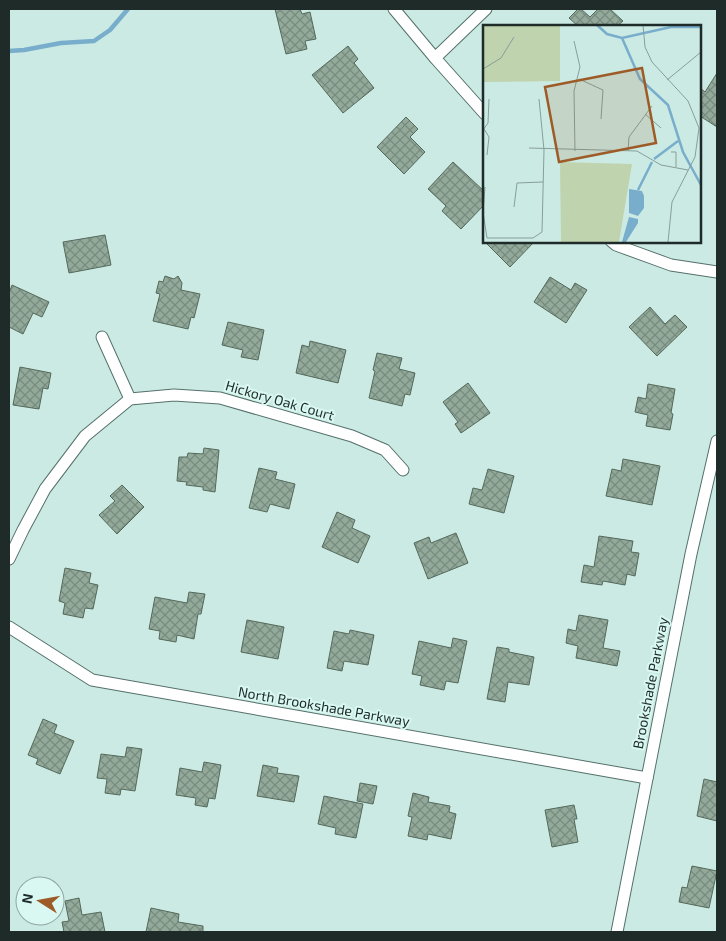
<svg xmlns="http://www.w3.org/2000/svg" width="726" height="941" font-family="'Exo 2',sans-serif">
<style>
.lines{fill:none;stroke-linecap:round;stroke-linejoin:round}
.stream{stroke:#78aecc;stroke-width:4.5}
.building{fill:url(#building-cross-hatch);stroke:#54695b}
.street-casing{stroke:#54706a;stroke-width:13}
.street{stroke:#fff;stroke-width:11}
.labels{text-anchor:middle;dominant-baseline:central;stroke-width:4;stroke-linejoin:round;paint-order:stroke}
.street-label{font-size:14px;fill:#1f2b29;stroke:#d9f8f1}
.inset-river{fill:none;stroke:#78aecc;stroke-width:2.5}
.inset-road{fill:none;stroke:#879e99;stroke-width:1}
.view{fill:#9d5b28;fill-opacity:0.15;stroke:#9d5b28;stroke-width:2.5}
.inset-edge{fill:none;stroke:#1f2b29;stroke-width:2.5}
</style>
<defs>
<pattern id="building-cross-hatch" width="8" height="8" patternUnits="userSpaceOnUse" patternTransform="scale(1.25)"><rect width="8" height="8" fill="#93aa9b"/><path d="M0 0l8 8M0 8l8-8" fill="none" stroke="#778b7e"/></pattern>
</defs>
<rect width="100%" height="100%" fill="#cceae4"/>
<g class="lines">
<!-- stream -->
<path class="stream" d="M9 51 24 50 61 43 94 41 110 30 128 9"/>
</g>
<!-- building -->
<g class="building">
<path d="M275 9H300L302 14 310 12 316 39 305 41 307 49 286 54Z"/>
<path d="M578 9H581L590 17 598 9H610L623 21 617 26H578L569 18Z"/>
<path d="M348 46 358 59 354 63 374 88 343 113 312 75Z"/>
<path d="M717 73V127L700 116V88L705 92Z"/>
<path d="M406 117 418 129 410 137 425 152 404 174 377 147Z"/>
<path d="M453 162 485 192V204L461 229 442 211 446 206 428 189Z"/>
<path d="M105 235 111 265 69 273 63 242Z"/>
<path d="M484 241H535L510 267Z"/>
<path d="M165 276 174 279 178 276 182 283 181 290 200 294 194 318 191 317 188 329 153 321 160 294 156 293 159 281 163 282Z"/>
<path d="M550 277 571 290 575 283 587 290 566 323 534 302Z"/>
<path d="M12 285 49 302 42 317 33 313 23 334 9 327V293Z"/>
<path d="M650 307 665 324 675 315 687 327 657 356 629 327Z"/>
<path d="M228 322 264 330 258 360 241 357 243 350 222 345Z"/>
<path d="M310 341 346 350 338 383 296 373 302 345 309 347Z"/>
<path d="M377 353 402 358 399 369 415 373 410 395 405 394 402 406 369 398 375 371 373 370Z"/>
<path d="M20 367 51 373 48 389 43 388 39 409 13 405Z"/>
<path d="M468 383 490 413 461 433 455 424 458 422 443 402Z"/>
<path d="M648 384 675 389 671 413 673 414 670 430 646 426 648 415 635 412 638 397 646 399Z"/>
<path d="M204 448 219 450 215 492 203 490V487L186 485 187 482 177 481 179 457H187L188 453 203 454Z"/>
<path d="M623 459 660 466 652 505 606 496 612 469 621 471Z"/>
<path d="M259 468 277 472 275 479 295 484 289 509 270 504 267 512 249 508Z"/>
<path d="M488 469 514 476 504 513 469 504 473 488 482 490Z"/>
<path d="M122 485 144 507 117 534 99 515 115 501 110 496Z"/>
<path d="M337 512 355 520 352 528 370 536 358 563 322 547Z"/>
<path d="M456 533 468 563 428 579 414 543 429 537 431 543Z"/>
<path d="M599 536 633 541 631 552 639 553 635 576 627 574 625 585 603 581 602 585 581 582 584 565 594 567Z"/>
<path d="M65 568 91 573 89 583 98 585 93 609 85 608 83 618 63 614 65 603 59 601Z"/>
<path d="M189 592 205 594 201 614H198L194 639 177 635 176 642 159 639 160 631 149 629 155 597 187 603Z"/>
<path d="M579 615 608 620 603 648 620 651 617 666 576 658 578 646 566 643 568 629 576 631Z"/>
<path d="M247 620 284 627 278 659 241 652Z"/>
<path d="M350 630 374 635 368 665 344 661 342 671 327 668 334 631 349 634Z"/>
<path d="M453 638 467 641 458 683 446 681 444 690 420 685 422 676 412 674 419 641 451 648Z"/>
<path d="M497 647 509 649V652L534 657 529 685 508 682 505 702 487 699Z"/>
<path d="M43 719 57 725 54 733 74 741 60 774 36 764 38 759 28 755Z"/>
<path d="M127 747 142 749 135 791 121 789 120 795 105 793 107 779 97 778 101 754 125 757Z"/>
<path d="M204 762 221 765 215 799 209 798 207 807 195 805 196 798 176 795 180 768 202 772Z"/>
<path d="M263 765 278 768 277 773 299 776 294 802 257 796Z"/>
<path d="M704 779 717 782V821L697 816Z"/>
<path d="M360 783 377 786 373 804 357 801Z"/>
<path d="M413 793 429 797 428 802 450 806 449 812 456 814 451 839 428 834 427 840 408 836 412 817 408 816Z"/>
<path d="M324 796 363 804 356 838 335 834 336 828 318 824Z"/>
<path d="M574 805 577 819H574L578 842 552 847 545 810Z"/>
<path d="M692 866 717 871 709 908 679 902 682 887 687 888Z"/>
<path d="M79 898 82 915 101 912 105 932H64L62 922 69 921 65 901Z"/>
<path d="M151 908 179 914 178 922 203 926V932H146Z"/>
</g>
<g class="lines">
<!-- street casing -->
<g class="street-casing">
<g id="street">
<path d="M394 9 435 58 485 114"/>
<path d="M435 58 486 9"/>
<path d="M611 241 616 245 671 265 717 272"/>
<path d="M102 337 130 399"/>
<path d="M9 559 23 530 45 489 85 436 130 399 174 395 220 398 352 436 385 450 403 470"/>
<path d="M9 627 92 680 647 778"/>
<path d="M617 932 691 554 717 441"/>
</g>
</g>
<!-- street -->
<use href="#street" class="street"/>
</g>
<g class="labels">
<!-- street labels -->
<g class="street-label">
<text transform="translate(280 400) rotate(16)">Hickory Oak Court</text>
<text transform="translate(650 683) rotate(-79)">Brookshade Parkway</text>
<text transform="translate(324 706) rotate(10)">North Brookshade Parkway</text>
</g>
</g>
<!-- overview -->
<g transform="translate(483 25)">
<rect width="218" height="218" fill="#cceae4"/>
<path d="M0 0H77V56L0 57ZM77 137 149 139 136 217H78Z" fill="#bfd3ae"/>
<path d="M146 164 159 166 161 171V183L155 191 146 188ZM146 192 155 194V198L143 217H139Z" fill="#78aecc"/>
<path class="inset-river" d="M114 0 124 9 139 13 188 2H218M139 13 157 54 185 80 200 127 218 160M171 134 195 116M155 165 169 137"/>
<path class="inset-road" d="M160 0 162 22 169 37 205 76 216 103 212 132 189 177 185 217M91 16 97 42 91 66 92 126M0 44 18 33 31 12M96 54 120 65 118 94M184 55 218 27M162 89 178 103M1 104 6 112 4 130M0 105 5 98 6 74M46 123 154 126 178 140 205 145M145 126 146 112 169 81M188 127H193V142M2 162 0 187 4 213H50L59 207 61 125 56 74M31 182 34 158 60 157"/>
<path class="view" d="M159 43 173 118 76 137 62 62Z"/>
<rect width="218" height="218" class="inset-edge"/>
</g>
<!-- border -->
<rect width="726" height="941" fill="none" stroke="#1f2b29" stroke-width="20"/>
<!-- north arrow -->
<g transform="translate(40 901) rotate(281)"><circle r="24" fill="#d9f8f1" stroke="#8fa6a1"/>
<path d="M0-4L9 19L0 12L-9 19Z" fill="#9d5b28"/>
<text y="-8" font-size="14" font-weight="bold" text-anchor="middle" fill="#1f2b29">N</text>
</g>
</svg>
